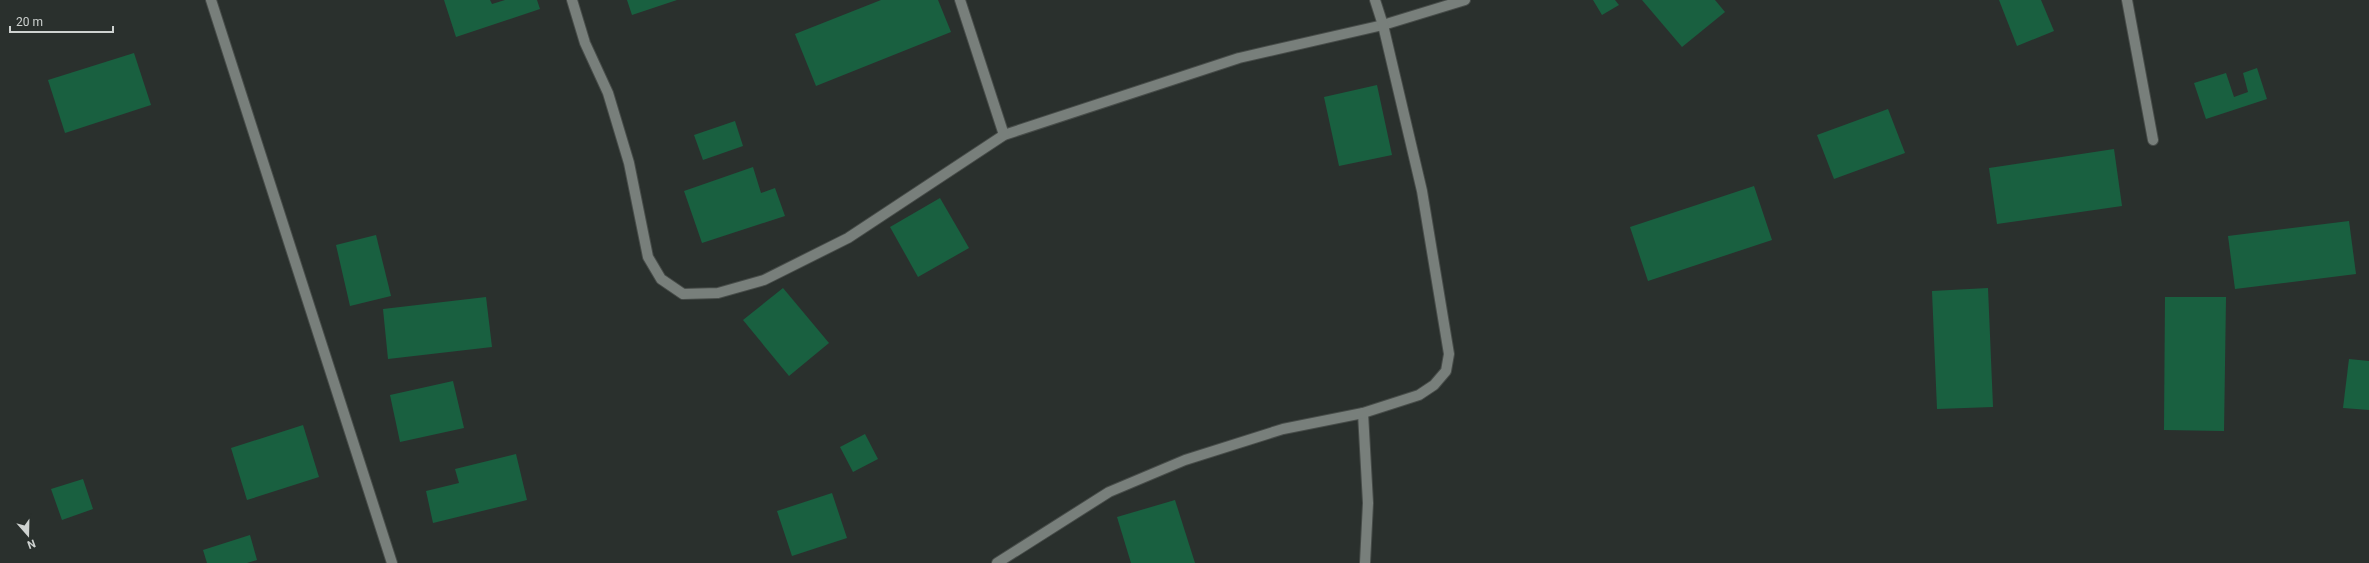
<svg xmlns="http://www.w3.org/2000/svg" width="2369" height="563" font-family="Roboto,sans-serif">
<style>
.building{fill:#196040}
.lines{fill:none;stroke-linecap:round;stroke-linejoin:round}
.street-casing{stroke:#474c49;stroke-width:12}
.street{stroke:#787f7b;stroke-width:10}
</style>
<rect width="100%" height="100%" fill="#2a302d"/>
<!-- building -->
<g class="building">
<path d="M444 0H490L492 4 505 0H537L540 9 456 37Z"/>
<path d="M627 0H677L632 15Z"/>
<path d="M881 0H938L951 32 816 86 795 34Z"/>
<path d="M1593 0H1615L1619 5 1602 15Z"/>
<path d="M1642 0H1715L1725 12 1682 47Z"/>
<path d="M1999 0H2041L2054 31 2017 46Z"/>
<path d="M134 53 151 105 65 133 48 80Z"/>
<path d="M2257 68 2267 99 2206 119 2194 83 2226 73 2234 97 2248 92 2243 73Z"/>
<path d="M1377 85 1392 155 1339 166 1324 97Z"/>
<path d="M1888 109 1905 153 1834 179 1817 135Z"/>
<path d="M735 121 743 146 703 160 694 135Z"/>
<path d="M2114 149 2122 206 1997 224 1989 168Z"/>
<path d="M753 167 761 193 775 188 785 216 702 243 684 191Z"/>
<path d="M1754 186 1772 240 1648 281 1630 227Z"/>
<path d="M940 198 969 248 918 277 890 227Z"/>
<path d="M2349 221 2356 274 2235 289 2228 236Z"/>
<path d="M376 235 391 296 350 306 336 245Z"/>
<path d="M783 288 829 343 789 376 743 320Z"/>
<path d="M1988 288 1993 407 1937 409 1932 291Z"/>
<path d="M486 297 492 347 388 359 383 309Z"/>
<path d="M2165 297H2226L2224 431 2164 430Z"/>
<path d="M2349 359 2369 361V410L2343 408Z"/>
<path d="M453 381 464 428 400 442 390 395Z"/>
<path d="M303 425 319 477 247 500 231 448Z"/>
<path d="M865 434 878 459 853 472 840 447Z"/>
<path d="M516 454 527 500 433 523 426 491 459 483 455 469Z"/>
<path d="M83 479 93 509 62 520 51 489Z"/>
<path d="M832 493 847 538 792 556 777 511Z"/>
<path d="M1175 500 1195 563H1131L1117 517Z"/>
<path d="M250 535 257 560 247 563H207L203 550Z"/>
</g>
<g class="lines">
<!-- street casing -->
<g class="street-casing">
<g id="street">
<path d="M211 0 392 563"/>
<path d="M572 0 585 43 608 93 629 163 648 257 661 279 683 294 718 293 764 280 848 238 1004 135 1239 58 1383 25 1465 0"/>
<path d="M960 0 1004 135"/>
<path d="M2127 0 2153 140"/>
<path d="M1363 413 1368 503 1365 563"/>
<path d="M997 563 1109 492 1185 460 1283 429 1363 413 1419 395 1434 385 1446 371 1449 354 1422 191 1383 25 1375 0"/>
</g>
</g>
<!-- street -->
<use href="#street" class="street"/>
</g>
<!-- north arrow -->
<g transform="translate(28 535) rotate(160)" stroke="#2a302d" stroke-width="3" paint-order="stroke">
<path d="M0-3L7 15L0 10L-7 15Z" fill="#ced2d0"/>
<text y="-6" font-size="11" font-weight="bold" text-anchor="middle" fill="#ced2d0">N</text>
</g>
<!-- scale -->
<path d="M10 26v6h103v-6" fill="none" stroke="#ced2d0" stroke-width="2"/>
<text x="16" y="26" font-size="12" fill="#ced2d0" stroke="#2a302d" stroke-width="3" paint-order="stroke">20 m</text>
</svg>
